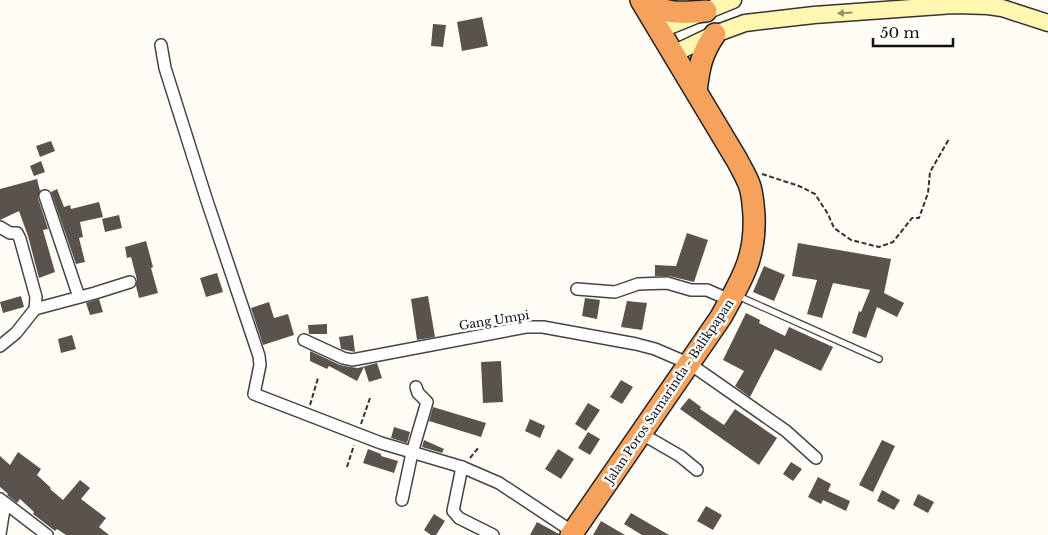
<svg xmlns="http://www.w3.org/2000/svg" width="1048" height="535" font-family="'Libre Baskerville',serif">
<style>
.building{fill:#5a524d}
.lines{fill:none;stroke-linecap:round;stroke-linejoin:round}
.lane-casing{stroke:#444;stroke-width:8}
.street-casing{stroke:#444;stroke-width:14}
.secondary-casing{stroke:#333;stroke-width:19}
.highway-casing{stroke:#222;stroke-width:24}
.path{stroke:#333;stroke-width:2;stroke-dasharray:5 2.5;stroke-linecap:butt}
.lane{stroke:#fff;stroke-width:5.5}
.street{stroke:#fff;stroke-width:11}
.secondary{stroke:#fff6b0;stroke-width:16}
.highway{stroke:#f5a25d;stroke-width:21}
.oneway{fill:#948f68}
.labels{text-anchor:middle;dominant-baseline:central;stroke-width:5;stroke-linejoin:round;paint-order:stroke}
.street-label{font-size:12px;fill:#111;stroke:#fff}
</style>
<rect width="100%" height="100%" fill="#fffdf5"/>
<!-- building -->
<g class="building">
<path d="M482 17 488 46 462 51 457 22Z"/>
<path d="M433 24 446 25 443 47 431 46Z"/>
<path d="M51 141 55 151 40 157 36 146Z"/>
<path d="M41 161 45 172 34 176 30 166Z"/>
<path d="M37 179 40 191 38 198 48 229 43 230 55 272 39 278 28 236 19 211 0 220V189Z"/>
<path d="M57 189 64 207 70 205 71 209 99 202 103 217 80 222 83 237 79 238 85 262 76 264 51 192Z"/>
<path d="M119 215 122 228 105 232 102 219Z"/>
<path d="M687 233 708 240 694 282 669 276H655V265L676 266Z"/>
<path d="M146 241 153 267 151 268 158 293 139 298 136 286 137 280 131 257 127 258 125 247Z"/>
<path d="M798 243 891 259 884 293 904 303 897 317 877 307 866 338 852 333 859 311 861 312 870 290 833 283 822 318 807 314 817 280 792 276Z"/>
<path d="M764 266 785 275 774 301 753 292Z"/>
<path d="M217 273 223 292 206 297 200 278Z"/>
<path d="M21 296 24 307 3 313 0 302Z"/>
<path d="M428 296 435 337 417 340 411 299Z"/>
<path d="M585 298 600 300 597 319 582 316Z"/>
<path d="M99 299 103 312 90 315 86 303Z"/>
<path d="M627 301 647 303 642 330 621 327Z"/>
<path d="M269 302 274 318 288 314 294 335 263 345 251 308Z"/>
<path d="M746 313 760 320 759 323 785 336 789 327 833 347 821 371 775 349 750 397 735 386 744 371 723 360Z"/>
<path d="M327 324V334H309L308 325Z"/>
<path d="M72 335 76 349 61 353 58 339Z"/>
<path d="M353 335 355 352 341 349 339 337Z"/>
<path d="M310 351 340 365 350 367 358 368 377 363 382 378 369 382 364 367 357 381 329 366 327 369 310 361Z"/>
<path d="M501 361 503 402 483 403 481 362Z"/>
<path d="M621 380 633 387 622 404 610 397Z"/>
<path d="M689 398 701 407 700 409 724 425 735 409 777 438 759 465 680 409Z"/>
<path d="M588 403 600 410 586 431 575 424Z"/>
<path d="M433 407 486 423 481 437 429 421Z"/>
<path d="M530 419 545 426 540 438 525 431Z"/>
<path d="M394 427 410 432 407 443 391 438Z"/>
<path d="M588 432 600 439 590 455 578 448Z"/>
<path d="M424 440 444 449 442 453 422 447Z"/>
<path d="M882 440 895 446 873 492 859 485Z"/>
<path d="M368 449 381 454V456L398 461 394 473 363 463Z"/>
<path d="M558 449 574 459 561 479 545 469Z"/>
<path d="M18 452 41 469 37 475 51 488 50 489 63 500 80 480 90 488 81 499 106 518 99 527 109 535H66L57 529 55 531 33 514 34 512 20 499 17 503 7 495 8 494 0 487V456L10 465Z"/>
<path d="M791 462 802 469 793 481 783 474Z"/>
<path d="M818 477 831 484 828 491 850 501 846 511 823 500 821 504 808 497Z"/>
<path d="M882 490 900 500 894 510 877 501Z"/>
<path d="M918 494 934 502 928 513 913 505Z"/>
<path d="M706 506 722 515 713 530 697 521Z"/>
<path d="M631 513 669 535H642L624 524Z"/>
<path d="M434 514 445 521 436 535H431L424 530Z"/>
<path d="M601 521 625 535H593Z"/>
<path d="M537 522 559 534V535H530Z"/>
</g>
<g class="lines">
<!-- lane casing -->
<g class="lane-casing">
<path id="lane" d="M738 296 879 359"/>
</g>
<!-- street casing -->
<g class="street-casing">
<g id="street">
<path d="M161 45 165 68 206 198 259 356 260 365 254 394 381 443 462 467 499 483 573 532"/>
<path d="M45 196 79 297"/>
<path d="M0 227 10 233H17L20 239 36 297 35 309 16 333 0 346"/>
<path d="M577 289 615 292 638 284 667 283 691 290H707L730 300"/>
<path d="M35 309 95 293 130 282"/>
<path d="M304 340 343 358 352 360 526 327H543L636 344 655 349 690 364 786 431 816 458"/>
<path d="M642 434 680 456 697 470"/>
<path d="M462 467 453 511 459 518 493 535"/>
<path d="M0 499 47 535"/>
<path d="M402 500 412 453 427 402 418 393 416 387"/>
<path d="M0 534 5 503"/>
</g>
</g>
<!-- secondary casing -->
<g class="secondary-casing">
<g id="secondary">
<path d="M659 30 733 0"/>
<path d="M673 54 715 34 745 23 814 15 954 5 988 6 1002 8 1048 23"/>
</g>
</g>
<!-- highway casing -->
<g class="highway-casing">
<g id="highway">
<path d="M643 0C668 15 678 13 706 11"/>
<path d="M696 91C699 68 701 54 715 34"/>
<path d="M571 535 721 317C741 280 756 259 754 215 753 205 753 194 749 184 746 176 741 168 737 160L641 0"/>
</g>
</g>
<!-- path -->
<g class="path">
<path d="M762 174 799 186 815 194 828 214 834 228 851 240 879 247 893 242 912 218H919L928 193 930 172 949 139"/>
<path d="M310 405 318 378"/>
<path d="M361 424 370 398"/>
<path d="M470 458 479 447"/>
<path d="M347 467 354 445"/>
</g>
<!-- lane -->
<use href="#lane" class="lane"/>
<!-- street -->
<use href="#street" class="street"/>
<!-- secondary -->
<use href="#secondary" class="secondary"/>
<!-- highway -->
<use href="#highway" class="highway"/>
</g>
<!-- one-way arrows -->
<defs><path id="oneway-solid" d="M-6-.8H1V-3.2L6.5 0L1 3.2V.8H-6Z" transform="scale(1.25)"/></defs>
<use class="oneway" href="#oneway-solid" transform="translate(845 13) rotate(176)"/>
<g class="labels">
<!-- street labels -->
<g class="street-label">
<text transform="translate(494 320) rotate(-9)">Gang Umpi</text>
<text transform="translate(669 391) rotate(-56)">Jalan Poros Samarinda - Balikpapan</text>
</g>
</g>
<!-- scale -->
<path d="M873 38v8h80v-8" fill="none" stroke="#111111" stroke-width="2.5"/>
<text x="880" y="38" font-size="15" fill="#111111" stroke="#ffffff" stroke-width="4" paint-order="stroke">50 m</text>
</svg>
